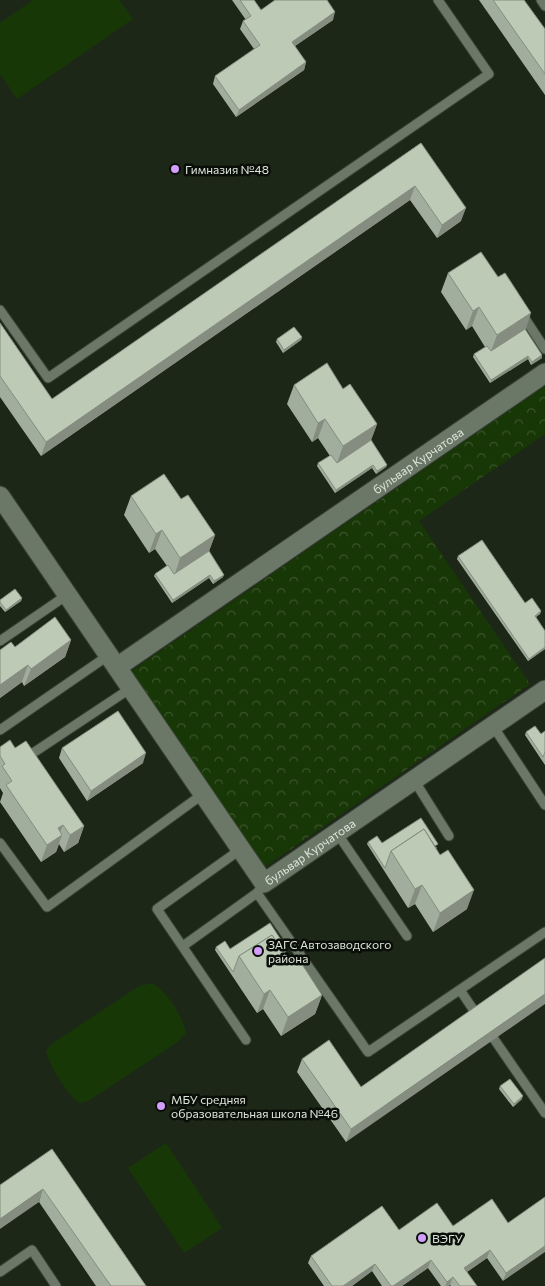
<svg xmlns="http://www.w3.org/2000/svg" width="545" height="1286" font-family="Commissioner,sans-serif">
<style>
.park{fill:url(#park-crowns)}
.garden{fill:#183706}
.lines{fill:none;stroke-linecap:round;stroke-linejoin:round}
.lane-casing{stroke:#3a4337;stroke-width:11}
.street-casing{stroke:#3a4337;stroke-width:21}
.lane{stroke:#6c7867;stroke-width:9}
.street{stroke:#6c7867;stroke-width:19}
.wall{fill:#a2ae9d}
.shaded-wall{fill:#848d7f}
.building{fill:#bccab6;stroke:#848d7f}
.poi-dot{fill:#d29dfd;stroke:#0a0e08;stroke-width:2}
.labels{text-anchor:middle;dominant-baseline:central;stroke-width:5;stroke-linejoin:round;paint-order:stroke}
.poi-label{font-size:12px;fill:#dde4da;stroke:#0a0e08;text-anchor:start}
.street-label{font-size:12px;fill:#dde4da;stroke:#0a0e08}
</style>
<defs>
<pattern id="park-crowns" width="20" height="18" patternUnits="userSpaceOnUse" patternTransform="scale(1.25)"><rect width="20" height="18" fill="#183706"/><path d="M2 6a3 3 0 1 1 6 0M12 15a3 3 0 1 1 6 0" fill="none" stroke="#39542a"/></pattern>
</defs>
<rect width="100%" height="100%" fill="#1d2718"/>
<!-- park -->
<path class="park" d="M545 386V434L419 521 530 684 265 867 130 672Z"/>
<!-- garden -->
<g class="garden">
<path d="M33 0H119L133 19 17 99 0 74V23Z"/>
<path d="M152 983C168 993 182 1015 186 1033L178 1042 88 1101 79 1103C67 1094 50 1066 46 1052L50 1045 139 986Z"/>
<path d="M166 1143 222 1228 184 1253 128 1168Z"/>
</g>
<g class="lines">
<!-- lane casing -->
<g class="lane-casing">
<g id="lane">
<path d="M541 0 545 6"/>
<path d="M0 310 48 378 489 74 438 0"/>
<path d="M522 314 545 349"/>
<path d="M0 641 67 595"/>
<path d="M493 726 545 805"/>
<path d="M0 730 109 655"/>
<path d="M33 753 131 688"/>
<path d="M414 780 449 836"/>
<path d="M337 833 407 936"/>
<path d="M0 843 47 907 203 794"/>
<path d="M241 849 157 909 246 1040"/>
<path d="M257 893 368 1052 545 932"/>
<path d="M183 946 257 893 260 889"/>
<path d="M460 990 477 1015"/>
<path d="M494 1039 545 1113"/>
<path d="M0 1272 32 1250 56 1286"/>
</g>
</g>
<!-- street casing -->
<g class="street-casing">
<g id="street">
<path id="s1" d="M0 496 264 883 545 690"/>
<path id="s2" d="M117 667 545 373"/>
</g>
</g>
<!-- lane -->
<use href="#lane" class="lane"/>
<!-- street -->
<use href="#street" class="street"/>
</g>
<!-- wall -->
<g class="wall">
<path d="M232 0H254L261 10 333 20 295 46 306 62 304 70 236 117 213 84 215 76 254 49 240 29 243 21 246 20Z"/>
<path d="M479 0H524L545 29V95Z"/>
<path d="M421 143 461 221 437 238 410 200 41 456 0 397V323L52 399Z"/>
<path d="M448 273 525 329 542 358 531 365 528 359 490 383 473 357 474 354 485 347 472 326 466 330 441 292Z"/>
<path d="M302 337 301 340 283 353 276 342 277 339Z"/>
<path d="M294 385 343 389 377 424 371 440 387 465 386 467 376 474 372 468 335 493 317 466 318 463 330 456 318 438 312 442 287 404Z"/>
<path d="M131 496 181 499 215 535 209 551 223 577 213 584 209 578 172 603 154 576 155 574 167 566 155 549 149 553 124 515Z"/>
<path d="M458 556 525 603 541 611 540 614 536 617 545 631V649L528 661 457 559Z"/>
<path d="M22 598 21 601 5 612 0 606V600Z"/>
<path d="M71 640 65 657 24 686 22 682 0 698V650L15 647Z"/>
<path d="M545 731V765L525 735 526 732 541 734Z"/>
<path d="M0 747 15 748 84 826 78 843 64 852 59 844 56 852 41 862 0 802 3 793 0 788Z"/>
<path d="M62 748 143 763 87 801 59 758Z"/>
<path d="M368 842 382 843 437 847 436 848 467 909 433 932 415 904 408 908 367 844Z"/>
<path d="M216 947 230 949H287L286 952 284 953 288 960 322 995 315 1014 281 1036 263 1009 257 1013 215 950Z"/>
<path d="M545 958 346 1142 297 1072 302 1059 361 1087Z"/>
<path d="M500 1086 522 1099 513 1107 499 1089Z"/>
<path d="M52 1149 146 1286H96L39 1202Z"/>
<path d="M545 1197 503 1281 487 1258 467 1272 477 1286H451L450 1285 448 1286H441L428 1268 402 1286H382L372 1271 352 1286H324L308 1263 311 1256 399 1230 508 1223Z"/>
</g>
<!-- shaded-wall -->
<g class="shaded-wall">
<path d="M335 12 333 20 289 50 292 42Z"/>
<path d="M306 62 304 70 236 117 239 110Z"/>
<path d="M415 186 410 200 41 456 46 442Z"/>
<path d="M466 208 461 221 437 238 442 225Z"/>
<path d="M479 307 472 326 466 330 473 311Z"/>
<path d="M531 313 525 332 490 354 497 335Z"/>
<path d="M302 337 301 340 283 353 284 350Z"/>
<path d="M542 355V358L531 365 532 362Z"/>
<path d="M528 356V359L490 383 491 380Z"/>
<path d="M325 419 318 438 312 442 318 423Z"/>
<path d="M377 424 370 443 336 466 343 446Z"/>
<path d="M373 465 372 468 335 493 336 490Z"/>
<path d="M387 465 386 467 376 474 377 471Z"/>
<path d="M162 530 155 549 149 553 156 534Z"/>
<path d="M215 535 208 554 174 577 180 558Z"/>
<path d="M210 575 209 578 172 603 173 600Z"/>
<path d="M224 575 223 577 213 584 214 581Z"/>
<path d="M22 598 21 601 5 612 6 610Z"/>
<path d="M541 611 540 614 534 618 535 616Z"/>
<path d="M71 640 65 657 24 686 31 669Z"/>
<path d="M545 647V649L528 661 529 659Z"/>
<path d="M28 665 22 682 0 698V685Z"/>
<path d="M146 753 143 763 87 801 91 791Z"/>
<path d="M63 825 58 837 62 835 56 852 41 862 47 845 58 828Z"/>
<path d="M84 826 78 843 64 852 70 835Z"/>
<path d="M422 885 415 904 408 908 415 889Z"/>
<path d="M474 890 467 909 433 932 440 913Z"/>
<path d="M270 990 263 1009 257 1013 264 994Z"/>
<path d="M545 994V1004L346 1142 351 1129Z"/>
<path d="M322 995 315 1014 281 1036 288 1017Z"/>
<path d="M523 1096 522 1099 513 1107 514 1104Z"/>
<path d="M43 1189 39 1202 0 1229V1219Z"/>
<path d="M545 1246V1252L503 1281 506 1273Z"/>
<path d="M490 1250 487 1258 461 1276 464 1268Z"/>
<path d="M431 1260 428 1268 402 1286H393Z"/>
<path d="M375 1264 372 1271 352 1286H343Z"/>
<path d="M453 1277 450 1285 448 1286H445L447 1282Z"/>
</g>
<!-- building -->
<g class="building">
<path d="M240 0H254L261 10 275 0H327L335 12 292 42 306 62 239 110 215 76 260 45 243 21 251 16Z"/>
<path d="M493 0H524L545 29V74Z"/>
<path d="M421 143 466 208 442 225 415 186 46 442 0 376V323L52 399Z"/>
<path d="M481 252 498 277 505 273 531 313 497 335 479 307 473 311 448 273Z"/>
<path d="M294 327 302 337 284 350 277 339Z"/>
<path d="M525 329 542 355 532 362 528 356 491 380 474 354 487 346 491 351Z"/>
<path d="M327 363 343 389 350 384 377 424 343 446 325 419 318 423 294 385Z"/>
<path d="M371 440 387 465 377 471 373 465 336 490 318 463 331 455 337 463Z"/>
<path d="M164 474 181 499 188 495 215 535 180 558 162 530 156 534 131 496Z"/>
<path d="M482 540 525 603 532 598 541 611 535 616 545 631V647L529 659 458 556Z"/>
<path d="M209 551 224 575 214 581 210 575 173 600 155 574 168 565 174 574Z"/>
<path d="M15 589 22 598 6 610 0 602V600Z"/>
<path d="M55 617 71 640 31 669 28 665 0 685V650L11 642 15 647Z"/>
<path d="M118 711 146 753 91 791 62 748Z"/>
<path d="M535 726 541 734 545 731V752L543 757 526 732Z"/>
<path d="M10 740 15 748 26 741 84 826 70 835 63 825 58 828 62 835 47 845 6 785 12 781 2 766 5 764 0 756V747Z"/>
<path d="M421 818 438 844 435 846 424 829 391 851 385 868 368 842 377 836 382 843Z"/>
<path d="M424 829 440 855 448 850 474 890 440 913 422 885 415 889 391 851Z"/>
<path d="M270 923 287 949 283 952 272 935 239 956 233 972 216 947 225 941 230 949Z"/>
<path d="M272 935 288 960 296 955 322 995 288 1017 270 990 264 994 239 956Z"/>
<path d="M545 958V994L351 1129 302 1059 329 1040 361 1087Z"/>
<path d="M510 1079 523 1096 514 1104 500 1086Z"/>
<path d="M52 1149 146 1286H111L43 1189 0 1219V1185Z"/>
<path d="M545 1197V1246L506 1273 490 1250 464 1268 477 1286H460L453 1277 447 1282 431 1260 393 1286H391L375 1264 343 1286H332L311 1256 382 1206 399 1230 437 1203 453 1226 492 1199 508 1223Z"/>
</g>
<!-- markers -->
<g class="poi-dot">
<circle cx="175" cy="169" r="5"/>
<circle cx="258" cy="951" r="5"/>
<circle cx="161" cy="1106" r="5"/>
<circle cx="422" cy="1238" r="5"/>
</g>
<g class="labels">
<!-- poi labels -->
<g class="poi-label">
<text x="185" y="169">Гимназия №48</text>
<text x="268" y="944">ЗАГС Автозаводского<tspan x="268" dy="14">района</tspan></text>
<text x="171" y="1099">МБУ средняя<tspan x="171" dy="14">образовательная школа №46</tspan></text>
<text x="432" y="1238">ВЭГУ</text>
</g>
<!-- street labels -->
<g class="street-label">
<text stroke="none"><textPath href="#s2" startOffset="365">бульвар Курчатова</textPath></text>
<text stroke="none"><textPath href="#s1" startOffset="524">бульвар Курчатова</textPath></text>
</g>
</g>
</svg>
